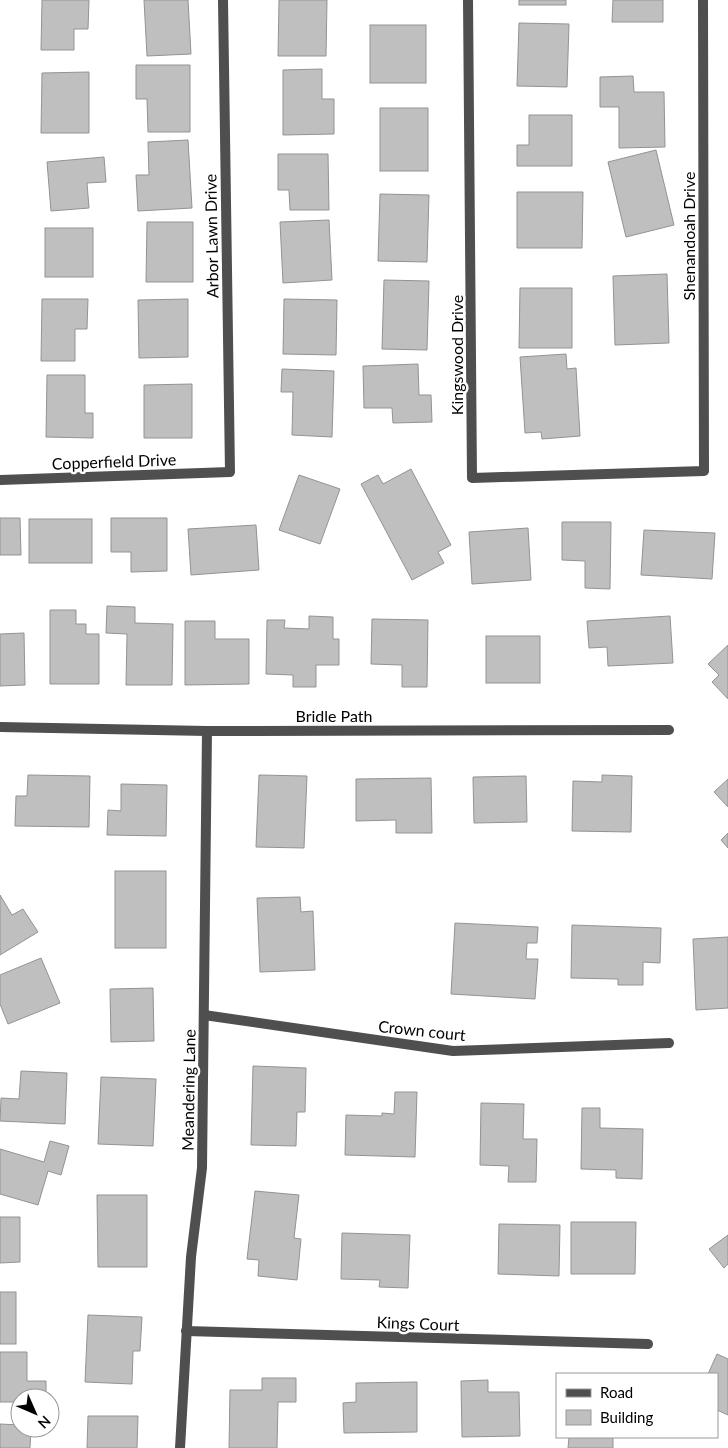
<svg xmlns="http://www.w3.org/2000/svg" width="728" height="1448" font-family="Lato,sans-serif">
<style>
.building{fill:#bfbfbf;stroke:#939393}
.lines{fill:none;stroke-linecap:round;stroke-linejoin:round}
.minor{stroke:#4f4f4f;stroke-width:10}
.labels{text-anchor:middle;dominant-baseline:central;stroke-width:5;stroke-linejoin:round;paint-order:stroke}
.street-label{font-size:16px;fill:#000;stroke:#fff}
</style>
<rect width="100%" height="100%" fill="#fff"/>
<!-- building -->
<g class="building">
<path d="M42 0H89L88 29H74V50H41Z"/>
<path d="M144 0H188L191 54 147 56Z"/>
<path d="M279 0H327L326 56H278Z"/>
<rect x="519" y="0" width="47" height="5"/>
<path d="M613 0H663V22H612Z"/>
<path d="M519 23 569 24 567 87 517 86Z"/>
<rect x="370" y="25" width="56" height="58"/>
<path d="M136 65H190V132H148L147 99H136Z"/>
<path d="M322 69V99H334V134L283 135V70Z"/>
<path d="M89 72V133H41L42 73Z"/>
<path d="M633 76 634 92H664L665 147 619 148V107H600V77Z"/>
<rect x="380" y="108" width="48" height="63"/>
<path d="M529 115H572V166H517V145H529Z"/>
<path d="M188 140 192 208 138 211 136 175H149L148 142Z"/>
<path d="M656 150 674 225 626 237 608 162Z"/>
<path d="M278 154H328L329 210H290L289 190H278Z"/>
<path d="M104 157 106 182 87 183 89 208 51 211 47 162Z"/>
<path d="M517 192H583L582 248H517Z"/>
<path d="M380 194 429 195 427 262 378 261Z"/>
<path d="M329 220 332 280 283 283 280 222Z"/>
<path d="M147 222H193V282H146Z"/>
<rect x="45" y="228" width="48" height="49"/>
<path d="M667 274 669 343 615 345 613 276Z"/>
<path d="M384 280 429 281 427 350 382 349Z"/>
<path d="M520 288H572V348H519Z"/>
<path d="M42 299H88L87 329H75V361H41Z"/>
<path d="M188 299V357L139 358 138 300Z"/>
<path d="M284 299 337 300 336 355 283 354Z"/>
<path d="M566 354 567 369 576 368 580 436 542 439 541 432 525 433 520 357Z"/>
<path d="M418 364 419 395H431L432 422 393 423 392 408H364L363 366Z"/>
<path d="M282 369 334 371 332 437 292 435 293 392H281Z"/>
<path d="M47 375H85V413H93V438L46 437Z"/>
<path d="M192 384V438H144V385Z"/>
<path d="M411 469 451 545 438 552 444 563 412 580 361 484 378 475 383 484Z"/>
<path d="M299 475 340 489 320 544 279 530Z"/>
<path d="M0 518H20L21 555H0Z"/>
<path d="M111 518H167V571L131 572V552H111Z"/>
<rect x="29" y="519" width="63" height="44"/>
<path d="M562 522H611L610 589 585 588V561L562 560Z"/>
<path d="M256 525 259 570 191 575 188 529Z"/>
<path d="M528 528 531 580 472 584 469 532Z"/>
<path d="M644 530 715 533 712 579 641 575Z"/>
<path d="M107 606 135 607V623L173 624 172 685H126L127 634 106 633Z"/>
<path d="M50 610H76V624H86V634H99V684H50Z"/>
<path d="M309 616 333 617V639H339V665H316V687H293V675L266 674 267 620H285L284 628 309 629Z"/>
<path d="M670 616 673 663 608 666 607 647 589 648 587 621Z"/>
<path d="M372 619 428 620 427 687H402V665L371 664Z"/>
<path d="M185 621H215V639H249V684L185 685Z"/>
<path d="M24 633 25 685 0 686V634Z"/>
<rect x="486" y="636" width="54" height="47"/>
<path d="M728 645V699L712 682 719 675 708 664Z"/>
<path d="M28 775 90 776 89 827 15 826 16 796H27Z"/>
<path d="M259 775 307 776 304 848 256 847Z"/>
<path d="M602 775 632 776 631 832 572 831 573 781 602 782Z"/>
<path d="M526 776 527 822 474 823 473 777Z"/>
<path d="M431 778 432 833H396V820L356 821V779Z"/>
<path d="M728 779V807L714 792Z"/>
<path d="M121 784 167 785 166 836 107 835 108 810 121 811Z"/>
<path d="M728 833V848L721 840Z"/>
<rect x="115" y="871" width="51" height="77"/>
<path d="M0 895 12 915 23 909 38 932 0 955Z"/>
<path d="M300 897 301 912 313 911 315 970 260 972 257 898Z"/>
<path d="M455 923 538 927 537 943H527L526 959H538L535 999 451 994Z"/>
<path d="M572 925 661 928 660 963 643 962V985H618V979L571 978Z"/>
<path d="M728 937V1008L696 1010 693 939Z"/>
<path d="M41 958 60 1003 8 1024 0 1004V975Z"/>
<path d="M153 988 154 1041 111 1042 110 989Z"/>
<path d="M253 1066 306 1068 305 1112H297L296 1146 251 1145Z"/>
<path d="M21 1071 67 1073 65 1124 0 1121 1 1098 19 1099Z"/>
<path d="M101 1077 156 1079 153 1146 98 1144Z"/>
<path d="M395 1092H417L415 1157 345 1155 346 1115 382 1116V1113L394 1114Z"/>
<path d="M481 1103 524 1104 523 1139H537L536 1182H508L509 1166 480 1165Z"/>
<path d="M582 1108H600V1128L643 1129 642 1179 616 1178V1170L581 1169Z"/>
<path d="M50 1141 69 1146 61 1175 48 1171 38 1205 0 1194V1149L44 1162Z"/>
<path d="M255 1191 299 1195 294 1238 301 1239 297 1280 258 1276 259 1260 247 1259Z"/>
<path d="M97 1195H147V1267H98Z"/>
<path d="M0 1217H20V1262L0 1263Z"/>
<path d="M571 1222H636L635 1274H571Z"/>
<path d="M499 1224 560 1225 559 1276 498 1274Z"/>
<path d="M342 1233 410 1235 408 1288 379 1287 380 1280 341 1279Z"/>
<path d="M728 1235V1264L724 1268 709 1249Z"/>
<rect x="0" y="1292" width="16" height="52"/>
<path d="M88 1315 142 1317 140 1351H133L132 1384 85 1382Z"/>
<path d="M0 1352H27V1381H46V1398H20V1402H0Z"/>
<path d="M717 1354 728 1359V1415L717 1410V1374H708Z"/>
<path d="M262 1378H296V1402H278L277 1448H229L230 1390H262Z"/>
<path d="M488 1380V1392H519L520 1436 462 1437 461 1381Z"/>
<path d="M417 1382V1432L344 1433 343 1403 356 1402V1383Z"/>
<path d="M88 1416H138L137 1448H87Z"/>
<path d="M0 1424 20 1425V1428H31L30 1448H0Z"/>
<path d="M569 1437H613V1448H568Z"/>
</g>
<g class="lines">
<!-- minor -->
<g class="minor">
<path d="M468 0 472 478 704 471 703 0"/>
<path d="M0 480 230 472 223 0"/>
<path d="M0 727 207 731 669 730"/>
<path d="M204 1015 453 1051 669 1043"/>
<path d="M186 1331 648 1344"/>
<path d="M180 1448 191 1257 202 1168 207 731"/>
</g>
</g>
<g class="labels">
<!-- street labels -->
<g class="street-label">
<text transform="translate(211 236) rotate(-91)">Arbor Lawn Drive</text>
<text transform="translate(688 236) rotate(-90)">Shenandoah Drive</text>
<text transform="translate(456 355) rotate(-90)">Kingswood Drive</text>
<text transform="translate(114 461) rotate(-2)">Copperfield Drive</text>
<text x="334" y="715">Bridle Path</text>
<text transform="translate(422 1030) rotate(6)">Crown court</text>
<text transform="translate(188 1090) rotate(-89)">Meandering Lane</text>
<text transform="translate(418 1323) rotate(2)">Kings Court</text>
</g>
</g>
<!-- legend -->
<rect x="556" y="1373" width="162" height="65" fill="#ffffff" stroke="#999999"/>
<rect x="566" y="1389" width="25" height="8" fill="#4f4f4f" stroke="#999999"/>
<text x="600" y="1398" font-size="15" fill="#000000">Road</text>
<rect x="566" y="1410" width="25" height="15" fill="#bfbfbf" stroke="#999999"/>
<text x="600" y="1423" font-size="15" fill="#000000">Building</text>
<!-- north arrow -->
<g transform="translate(35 1413) rotate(135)"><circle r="24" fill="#ffffff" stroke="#999999"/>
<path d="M0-4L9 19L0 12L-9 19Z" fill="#000000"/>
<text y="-8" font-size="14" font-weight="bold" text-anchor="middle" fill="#000000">N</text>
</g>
</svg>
